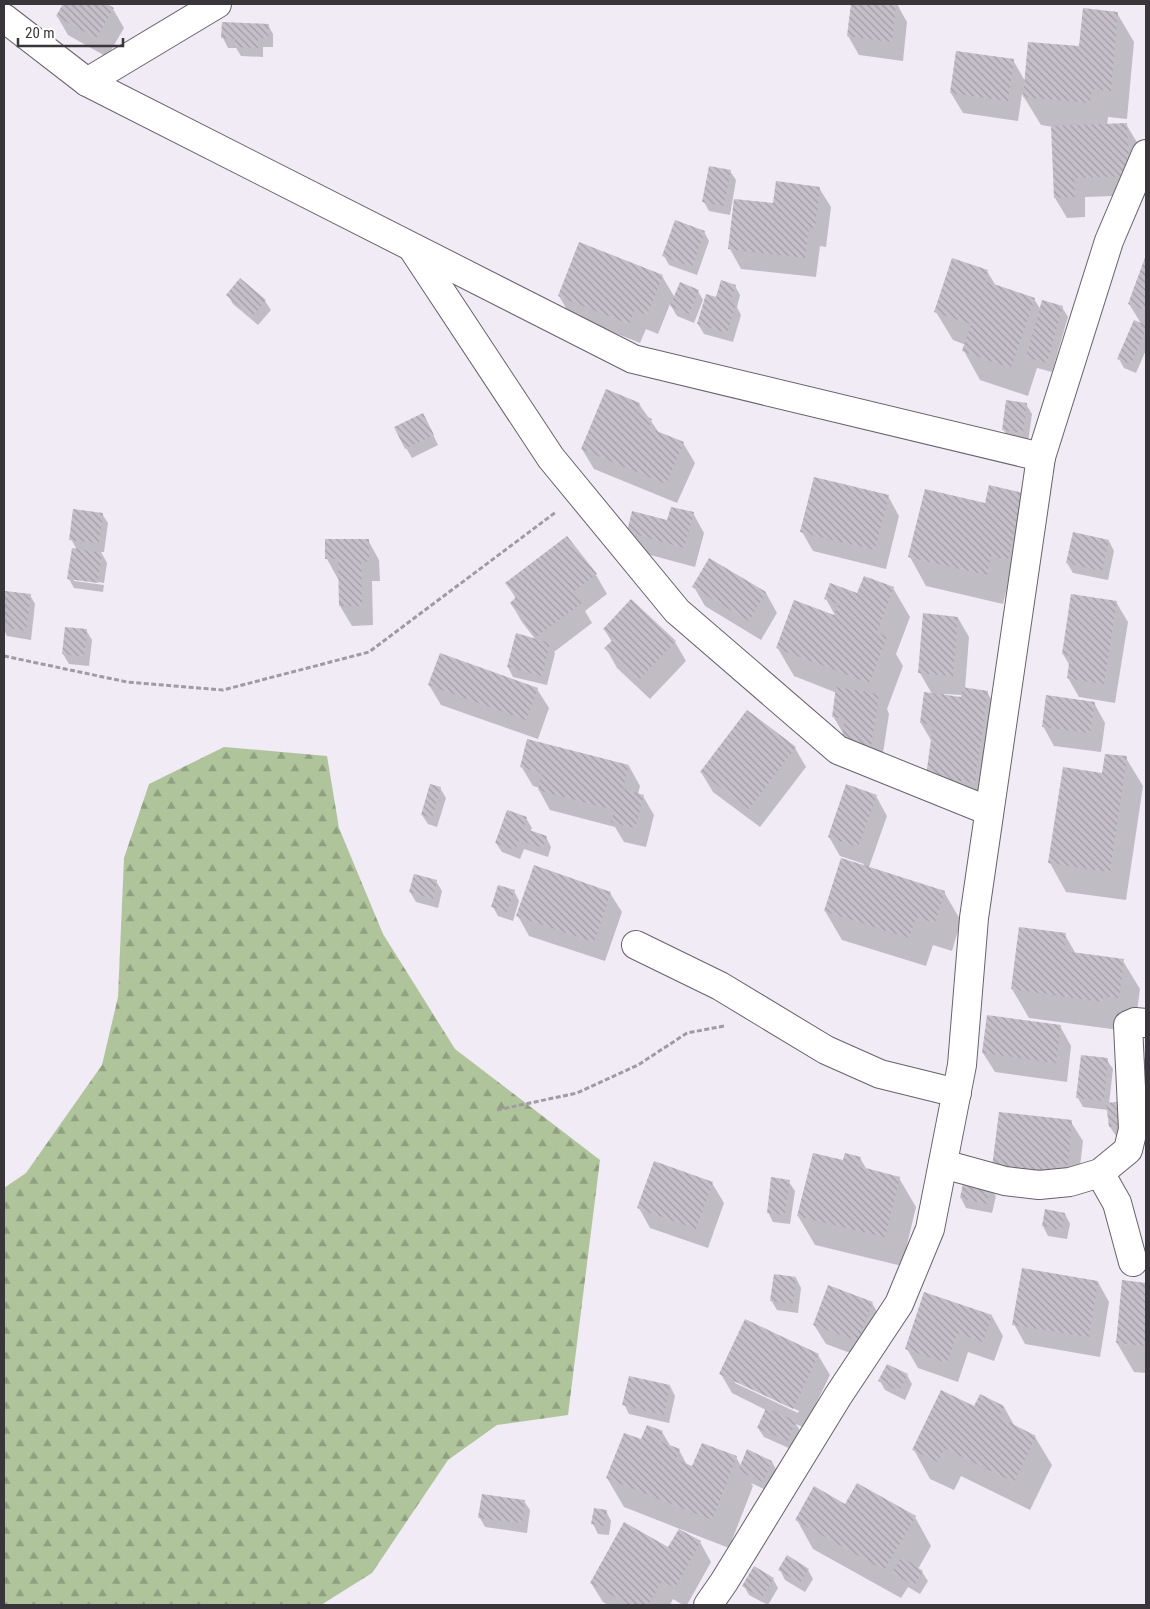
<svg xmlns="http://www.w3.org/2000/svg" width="1150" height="1609" font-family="'Roboto Condensed',sans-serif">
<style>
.forest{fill:url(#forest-firs)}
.shadow{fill:#0003;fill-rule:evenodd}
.building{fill:url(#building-back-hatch)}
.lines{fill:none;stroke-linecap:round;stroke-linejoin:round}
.minor-casing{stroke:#68626c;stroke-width:30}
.path{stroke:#a09ba3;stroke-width:3;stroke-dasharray:5 2.5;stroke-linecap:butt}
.minor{stroke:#fff;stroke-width:28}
</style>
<defs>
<pattern id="forest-firs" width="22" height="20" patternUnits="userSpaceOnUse" patternTransform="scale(1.25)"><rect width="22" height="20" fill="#afc49b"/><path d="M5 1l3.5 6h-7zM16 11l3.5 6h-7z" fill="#8fa080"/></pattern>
<pattern id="building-back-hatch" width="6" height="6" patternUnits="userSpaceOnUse" patternTransform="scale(1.25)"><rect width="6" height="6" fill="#c5bfc9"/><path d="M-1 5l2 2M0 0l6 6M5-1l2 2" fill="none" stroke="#a19ca4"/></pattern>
</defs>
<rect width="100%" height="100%" fill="#f1ebf6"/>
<!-- forest -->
<path class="forest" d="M224 747 327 756 339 828 383 934 455 1049 600 1160 568 1415 497 1425 448 1460 372 1573 321 1605H4V1188L26 1173 102 1065 118 997 124 858 149 784Z"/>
<!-- shadow -->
<g class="shadow">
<path d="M64 4H105L113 9 124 28 107 57 68 35 57 16Z"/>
<path d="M852 4H897L907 22 903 61 859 55 848 36Z"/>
<path d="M1117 13 1134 42 1127 119 1108 117 1107 125 1126 124 1138 144 1140 195 1085 197V217L1067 218 1055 198 1053 127 1041 125 1022 94 1018 121 963 113 951 93 1013 60 1025 81 1080 48Z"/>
<path d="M223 23 268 25 273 34V47H263V57L241 56 236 48H228L223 38Z"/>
<path d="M730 171 736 180 730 215 709 211 704 202Z"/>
<path d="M819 188 831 207 826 247 820 246 816 277 741 269 730 249 774 204Z"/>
<path d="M704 232 709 241 697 275 669 265 664 256Z"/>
<path d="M1146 258V350L1136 373 1124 368 1119 359 1142 325 1129 304Z"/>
<path d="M987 271 996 286 1034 299 1041 310 1062 307 1068 317 1052 372 1037 368 1028 396 980 380 964 351 966 345 953 340 936 312Z"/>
<path d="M662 276 675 298 698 291 703 300 694 323 677 316 670 304 658 334 646 329 640 343 570 315 559 296Z"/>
<path d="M735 286 740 295 737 307 741 315 733 342 704 334 698 324 716 299Z"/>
<path d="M228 295 265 301 271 310 258 325 233 304Z"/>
<path d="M639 404 660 434 683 443 695 463 677 503 594 469 582 449Z"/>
<path d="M1026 404 1032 414 1028 442 1009 439 1003 429Z"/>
<path d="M428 424 438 445 412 458 406 448Z"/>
<path d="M1023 495 1024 589 1008 584 1003 604 926 586 910 557 986 504Z"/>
<path d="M888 496 899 516 886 569 813 551 802 532Z"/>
<path d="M693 513 704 533 695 567 639 552 628 532Z"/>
<path d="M102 514 108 523 104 552H101L107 563 104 583 74 578V581L104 585 103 592 74 588 69 579 77 550 71 539Z"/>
<path d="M368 540 379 560 380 581H372L373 625 352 626 340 606V579H338L327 559 326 541Z"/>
<path d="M1109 541 1114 551 1108 580 1073 573 1067 563Z"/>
<path d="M710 560 766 593 777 613 761 640 705 606 694 587Z"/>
<path d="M596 575 607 594 585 611 592 623 554 652 555 653 547 685 513 677 508 667 536 640 522 622 511 603 516 599 507 583Z"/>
<path d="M893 588 910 617 896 654 903 666 887 709 889 714 881 766 844 735 833 716 837 693 794 676 777 647 834 617 835 615 826 599Z"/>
<path d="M6 592 30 595 35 604 31 640 7 636 4 630Z"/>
<path d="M1116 602 1128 622 1115 703 1079 697 1068 678 1070 666 1063 654Z"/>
<path d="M958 618 969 637 965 689 987 692 998 711 986 802 938 795 932 742 921 723 932 694 920 673ZM944 694 962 695V698L944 696Z"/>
<path d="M66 628 86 630 92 640 89 666 69 664 63 654Z"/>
<path d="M604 629 675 642 686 661 650 699 617 668 606 648 612 642Z"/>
<path d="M429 685 537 689 549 708 538 739 441 705Z"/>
<path d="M1094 703 1105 723 1101 752 1054 746 1043 726Z"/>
<path d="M795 748 806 767 760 827 713 792 701 772Z"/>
<path d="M1126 758 1143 786 1126 900 1066 892 1050 863 1103 774Z"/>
<path d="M521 766H629L640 786 638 794 643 796 654 815 646 847 624 842 615 827 550 810 539 790 540 788 533 786Z"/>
<path d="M440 788 446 798 437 827 428 824 422 815Z"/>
<path d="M876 796 887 816 869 867 944 892 961 921 952 951 933 945 926 966 842 940 825 911 864 864 840 856 829 837Z"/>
<path d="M526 818 532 828 530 832 546 837 551 847 548 857 524 849 520 859 502 852 496 843Z"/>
<path d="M436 881 442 891 438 908 416 902 410 892Z"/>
<path d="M514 891 519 901 513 921 498 916 493 907Z"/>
<path d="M610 893 622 912 605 961 529 936 518 916Z"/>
<path d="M1020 928 1065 935 1076 954 1123 961 1140 989 1135 1026 1119 1030 1029 1018 1012 989Z"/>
<path d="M1060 1026 1071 1046 1067 1082 995 1072 983 1053Z"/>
<path d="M1107 1060 1113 1069 1109 1104 1131 1135 1116 1136 1110 1127 1108 1110 1083 1107 1078 1098Z"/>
<path d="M1143 1060H1146V1120Z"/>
<path d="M1071 1122 1083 1141 1078 1184 994 1167Z"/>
<path d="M860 1158 867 1170 899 1178 916 1207 902 1266 815 1245 798 1216 844 1161Z"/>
<path d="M789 1182 795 1191 790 1224 773 1222 768 1212Z"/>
<path d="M712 1183 724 1203 708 1248 650 1228 639 1208Z"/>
<path d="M990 1187 996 1196 992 1213 966 1208 961 1198Z"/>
<path d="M1046 1211 1065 1214 1070 1224 1067 1239 1048 1236 1043 1226Z"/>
<path d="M796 1278 801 1288 798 1313 777 1310 771 1300Z"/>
<path d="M1098 1282 1109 1302 1100 1357 1025 1344 1014 1324Z"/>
<path d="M1123 1282 1146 1284V1373L1134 1372 1117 1343Z"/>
<path d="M872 1303 883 1322 869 1360 826 1344 814 1325Z"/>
<path d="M992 1316 1003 1336 994 1361 968 1352 958 1382 918 1368 907 1349Z"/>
<path d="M818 1355 830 1375 804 1428 796 1424 801 1432 793 1450 764 1437 758 1428 766 1410 732 1393 721 1374ZM735 1380 799 1411 798 1413 735 1383Z"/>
<path d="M907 1375 912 1384 905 1400 885 1390 880 1381Z"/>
<path d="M670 1386 675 1396 669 1423 629 1414 624 1404Z"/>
<path d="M1004 1407 1015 1427 1035 1437 1052 1465 1030 1510 961 1476 954 1490 930 1479 914 1450 975 1408Z"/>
<path d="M662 1432 671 1447 679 1450 687 1465 693 1467 736 1457 741 1466 772 1462 777 1471 768 1491 751 1483 753 1486 729 1548 680 1529 679 1531 700 1542 711 1562 687 1605H683L673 1599 670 1605H608L603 1602 591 1583 669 1548 680 1529 624 1507 607 1478 641 1441Z"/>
<path d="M524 1501 530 1510 527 1533 485 1527 480 1518Z"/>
<path d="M846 1505 915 1517 931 1546 918 1569 922 1572 928 1581 920 1594 908 1587 901 1598 813 1549 797 1520Z"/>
<path d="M606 1511 611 1521 609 1535 598 1534 593 1524Z"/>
<path d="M780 1570H808L813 1579 805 1592 785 1580Z"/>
<path d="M773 1579 778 1588 768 1605 749 1595 744 1586Z"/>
</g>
<!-- building -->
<g class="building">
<path d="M63 4H107L114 8 96 38 56 16Z"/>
<path d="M851 4H896L892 42 847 36Z"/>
<path d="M1083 8 1118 12 1111 91 1092 89 1090 103 1023 97 1028 42 1079 46Z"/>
<path d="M222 22 269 24 268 38H258V48L234 47 235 39 221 38Z"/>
<path d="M956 51 1014 59 1008 101 950 93Z"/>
<path d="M1127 123 1130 176 1074 178 1075 197 1054 198 1051 126Z"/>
<path d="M709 166 731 170 724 206 702 202Z"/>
<path d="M776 181 820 187 815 228 809 227 805 258 728 249 734 199 773 203Z"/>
<path d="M675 220 705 231 692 267 662 256Z"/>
<path d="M579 242 663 275 647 315 634 310 629 324 558 296Z"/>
<path d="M1146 255V310L1128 304Z"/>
<path d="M952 258 988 270 985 281 1035 298 1011 368 962 351 971 324 934 312Z"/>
<path d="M240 278 266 300 252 317 226 295Z"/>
<path d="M721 280 736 285 730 302 736 304 727 333 697 324 706 294 716 297Z"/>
<path d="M680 282 699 290 689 314 670 306Z"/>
<path d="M1042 300 1063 306 1047 363 1026 357Z"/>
<path d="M1134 320 1146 325V329L1131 364 1117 359Z"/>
<path d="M606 389 640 403 637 412 652 419 649 428 684 442 666 484 581 449Z"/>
<path d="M1006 400 1027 403 1023 433 1002 430Z"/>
<path d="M423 413 434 435 405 449 394 427Z"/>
<path d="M814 477 889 495 875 550 800 532Z"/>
<path d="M989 485 1023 493 1008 560 991 556 987 575 908 557 925 489 985 503Z"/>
<path d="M671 507 694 512 684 548 627 532 632 511 667 520Z"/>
<path d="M73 509 103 513 99 543 69 540Z"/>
<path d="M1073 532 1109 540 1102 571 1066 563Z"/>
<path d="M567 536 597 574 573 592 582 603 536 637 510 603 516 597 505 583Z"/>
<path d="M325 539H369V562L361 561 362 606H339L338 559H325Z"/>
<path d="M72 548 102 553 98 583 67 579Z"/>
<path d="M709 558 766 592 749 621 692 587Z"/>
<path d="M864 576 894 587 877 632 887 637 869 683 776 648 794 600 834 615 838 604 824 599 830 583 857 593Z"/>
<path d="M5 591 31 594 26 631 4 627Z"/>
<path d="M1071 594 1117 601 1104 684 1067 678 1070 656 1062 654Z"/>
<path d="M631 599 676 641 638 681 604 648 614 639 603 629Z"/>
<path d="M923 613 958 617 953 676 918 673Z"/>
<path d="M65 627 87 629 84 657 62 654Z"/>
<path d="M516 633 550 643 542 676 507 667Z"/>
<path d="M440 653 538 688 526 720 428 685Z"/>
<path d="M836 687 879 694 871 747 841 743 845 719 832 717Z"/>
<path d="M962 687 988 691 975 783 926 776 933 725 920 723 924 692 961 697Z"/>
<path d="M1046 695 1095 702 1090 733 1042 727Z"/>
<path d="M747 710 796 747 749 809 700 772Z"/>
<path d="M527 739 629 765 623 789 644 795 635 828 611 822 614 810 538 790 542 773 520 767Z"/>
<path d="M1105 754 1127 756 1110 872 1048 863 1063 767 1102 773Z"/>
<path d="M430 784 441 787 432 818 421 815Z"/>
<path d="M846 784 877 795 858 847 828 837Z"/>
<path d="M507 810 527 817 523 828 547 836 543 848 519 840 515 850 495 843Z"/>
<path d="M841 858 945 891 935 923 916 917 909 938 824 911Z"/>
<path d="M534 865 611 892 594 942 516 916Z"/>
<path d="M414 874 437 880 433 899 409 892Z"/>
<path d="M498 885 515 890 507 912 491 907Z"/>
<path d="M1019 927 1066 933 1064 951 1124 959 1119 998 1103 996V1002L1011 989Z"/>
<path d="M987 1015 1061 1025 1056 1063 982 1053Z"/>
<path d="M1081 1055 1108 1058 1104 1101 1076 1098Z"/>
<rect x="1142" y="1058" width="4" height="57"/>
<path d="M1123 1101 1126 1125 1109 1127 1106 1103Z"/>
<path d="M999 1112 1072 1120 1068 1165 1056 1163 1055 1174 992 1167Z"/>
<path d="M813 1153 843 1160 845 1153 861 1157 858 1166 900 1177 885 1237 797 1216Z"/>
<path d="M654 1161 713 1182 696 1229 637 1208Z"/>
<path d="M771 1177 790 1180 785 1215 767 1213Z"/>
<path d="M964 1179 991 1186 987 1204 960 1198Z"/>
<path d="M1045 1209 1065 1213 1062 1230 1042 1226Z"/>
<path d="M1022 1268 1098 1281 1089 1337 1012 1325Z"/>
<path d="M774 1274 796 1277 793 1303 770 1301Z"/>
<path d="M1122 1280 1146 1283V1346L1116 1343Z"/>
<path d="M828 1285 873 1302 858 1341 813 1325Z"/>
<path d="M924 1292 992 1315 983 1342 957 1333 947 1363 905 1349Z"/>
<path d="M745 1319 819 1354 793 1409 719 1374Z"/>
<path d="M887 1364 908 1374 899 1391 878 1381Z"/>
<path d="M629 1376 670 1385 664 1415 622 1405Z"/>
<path d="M941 1390 974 1406 980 1394 1004 1406 999 1417 1036 1436 1014 1482 944 1448 938 1462 912 1450Z"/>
<path d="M766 1408 796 1421 788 1441 757 1428Z"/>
<path d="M647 1425 663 1431 659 1441 680 1449 676 1459 692 1466 702 1443 737 1456 712 1520 606 1478 624 1433 641 1439Z"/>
<path d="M747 1449 772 1461 763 1482 738 1471Z"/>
<path d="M857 1483 916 1516 884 1570 795 1520 814 1486 845 1504Z"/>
<path d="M482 1494 525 1500 522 1523 478 1518Z"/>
<path d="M594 1508 607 1510 604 1526 591 1524Z"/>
<path d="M624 1522 668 1547 679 1529 701 1541 675 1588 662 1581 648 1605H630L590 1583Z"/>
<path d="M787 1555 809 1569 800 1583 778 1570Z"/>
<path d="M902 1557 923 1571 914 1586 892 1572Z"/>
<path d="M754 1566 774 1578 762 1598 742 1586Z"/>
</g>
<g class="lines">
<!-- minor casing -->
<g class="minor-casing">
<g id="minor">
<path d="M4 18 87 82 633 359 1041 457"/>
<path d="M87 82 217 4"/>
<path d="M413 249 551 458 677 611 838 750 989 811"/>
<path d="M636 945 720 986 826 1050 880 1074 957 1093"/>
<path d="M943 1164 1005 1181 1039 1185 1070 1182 1100 1173 1128 1150 1133 1129 1128 1025 1135 1022 1146 1023"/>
<path d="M1100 1173 1117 1203 1133 1262"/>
<path d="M708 1605 724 1582 838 1396 899 1304 930 1229 962 1065 974 918 1041 457 1109 241 1146 154"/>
</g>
</g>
<!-- path -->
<g class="path">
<path d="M4 656 127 682 223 690 369 652 556 512"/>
<path d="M497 1110 577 1093 638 1065 687 1033 724 1026"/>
</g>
<!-- minor -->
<use href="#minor" class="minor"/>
</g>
<!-- border -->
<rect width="1150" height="1609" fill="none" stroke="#39363b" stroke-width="10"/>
<!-- scale -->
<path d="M18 38v8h105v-8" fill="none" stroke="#39363b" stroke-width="2.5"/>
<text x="25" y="38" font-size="15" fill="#39363b" stroke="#ffffff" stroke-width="4" paint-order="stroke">20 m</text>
</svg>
